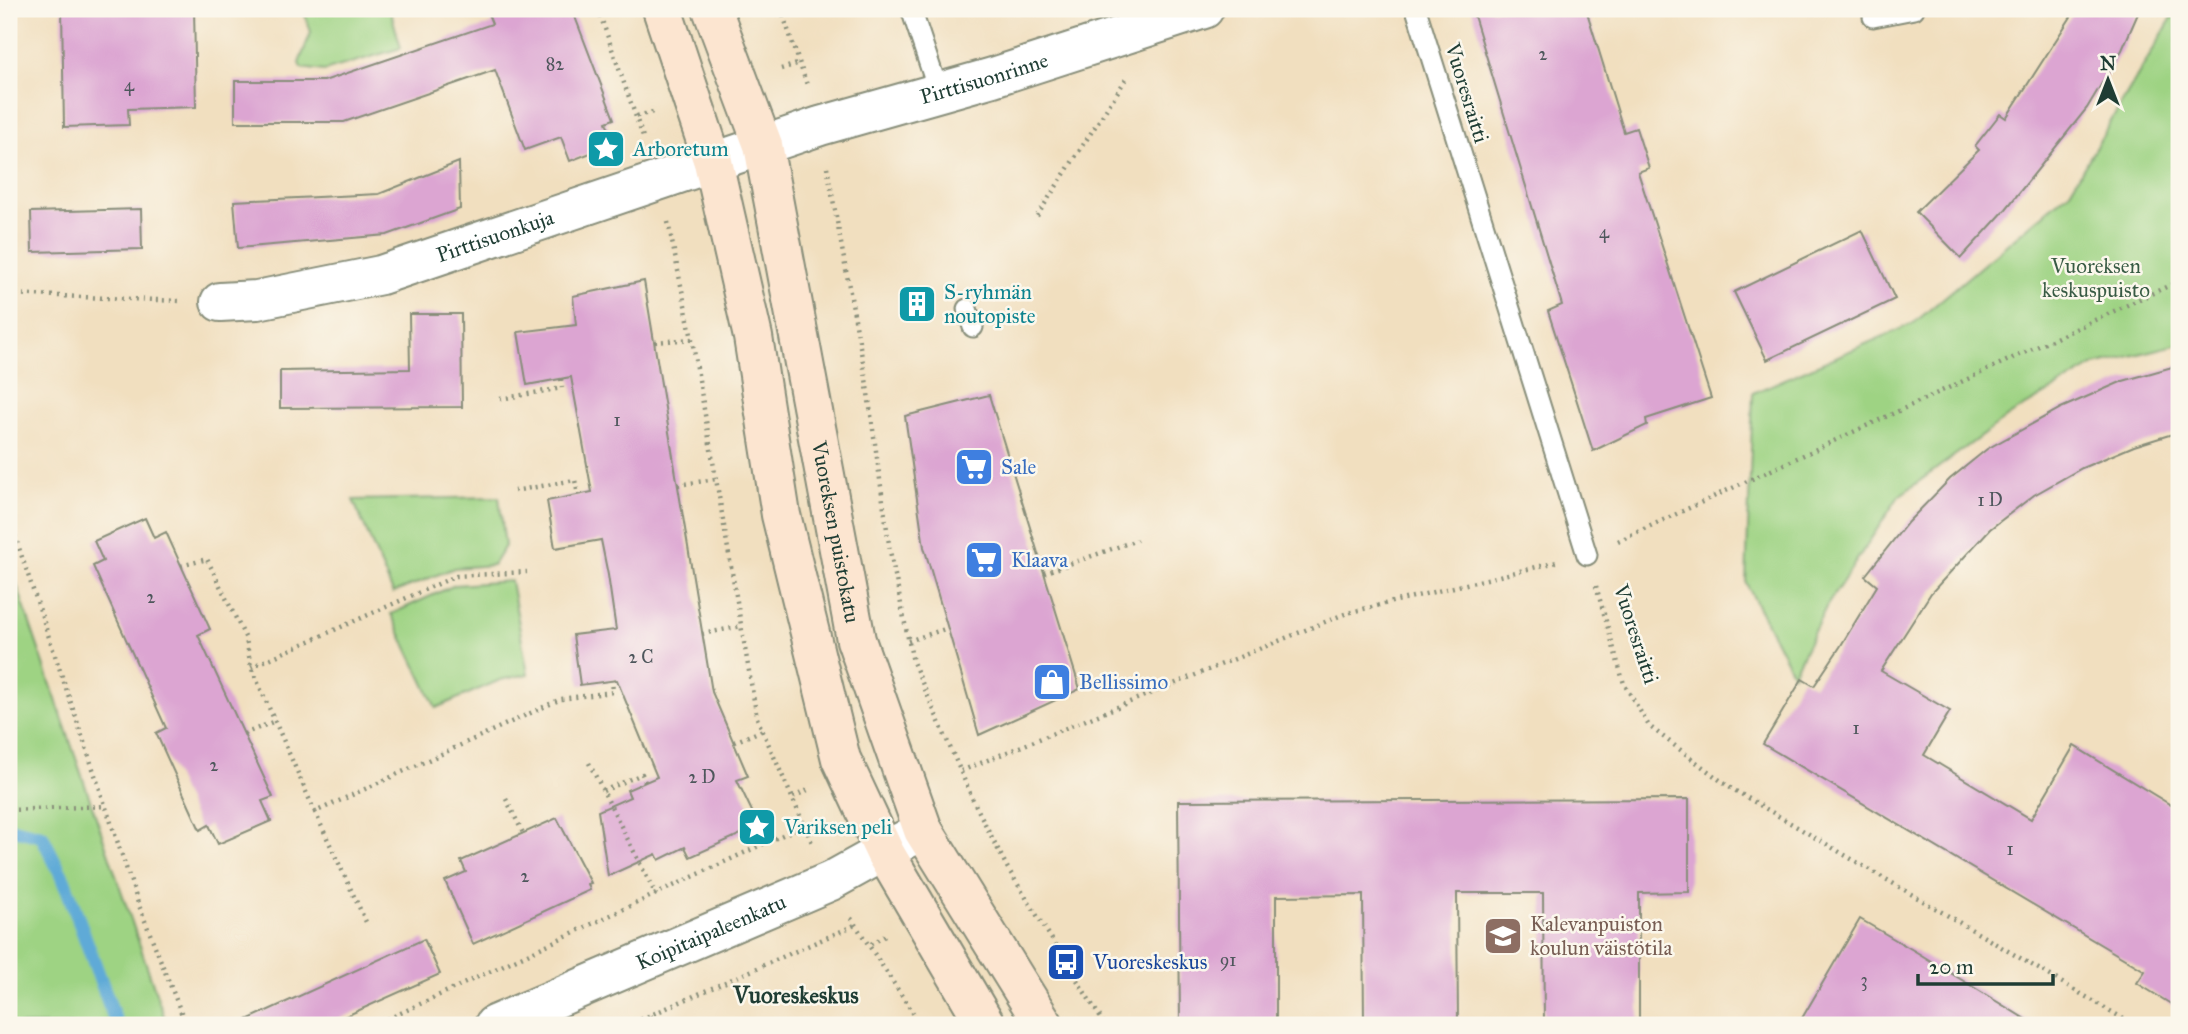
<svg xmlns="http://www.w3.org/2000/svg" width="2188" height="1034" font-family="'IM FELL Great Primer',serif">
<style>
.green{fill:#9ed383;stroke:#5e885c;stroke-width:2}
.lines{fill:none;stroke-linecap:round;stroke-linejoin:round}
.stream{stroke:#5eaad7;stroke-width:14}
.building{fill:#dca5d2}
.service-casing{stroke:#888e7a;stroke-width:23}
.minor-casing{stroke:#888e7a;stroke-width:42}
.tertiary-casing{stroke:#888e7a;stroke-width:42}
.secondary-casing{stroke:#888e7a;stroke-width:42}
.path{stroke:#888e7a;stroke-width:4.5;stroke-dasharray:2 5;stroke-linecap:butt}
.service{stroke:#fff;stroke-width:19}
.minor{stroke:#fff;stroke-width:38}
.tertiary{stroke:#fff;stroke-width:38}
.secondary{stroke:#fce5d0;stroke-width:38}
.labels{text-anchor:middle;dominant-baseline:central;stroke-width:5;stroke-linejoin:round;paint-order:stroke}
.number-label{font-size:18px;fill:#4e575c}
.street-label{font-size:21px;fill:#1f3d34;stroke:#fbf7ec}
.culture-label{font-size:21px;fill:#0d838f;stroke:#fbf7ec;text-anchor:start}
.park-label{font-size:21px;fill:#385b44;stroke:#fbf7ec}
.shop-label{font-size:21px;fill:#366cbe;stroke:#fbf7ec;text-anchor:start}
.education-label{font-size:21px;fill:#785e54;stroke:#fbf7ec;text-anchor:start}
.transit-label{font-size:21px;fill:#164399;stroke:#fbf7ec;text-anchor:start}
.neighbourhood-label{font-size:23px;font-weight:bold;fill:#1f3d34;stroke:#fbf7ec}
</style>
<rect width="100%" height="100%" fill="#fbf7ec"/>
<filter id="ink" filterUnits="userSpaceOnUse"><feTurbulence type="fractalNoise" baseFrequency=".0143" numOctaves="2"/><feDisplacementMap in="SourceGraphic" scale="14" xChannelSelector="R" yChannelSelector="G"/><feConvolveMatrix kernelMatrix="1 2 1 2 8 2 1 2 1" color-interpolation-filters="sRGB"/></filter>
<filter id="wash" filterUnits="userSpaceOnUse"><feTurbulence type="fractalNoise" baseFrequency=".00686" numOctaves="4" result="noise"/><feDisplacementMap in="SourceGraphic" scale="28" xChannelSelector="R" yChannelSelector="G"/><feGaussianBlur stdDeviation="1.57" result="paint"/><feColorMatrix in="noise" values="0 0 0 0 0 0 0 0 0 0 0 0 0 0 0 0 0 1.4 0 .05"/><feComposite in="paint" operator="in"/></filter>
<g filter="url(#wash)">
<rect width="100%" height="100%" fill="#f1dfbf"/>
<!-- green -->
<g class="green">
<path d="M303 9H390L401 48 324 71 301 68 299 63 311 32Z"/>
<path d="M2177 9 2179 344 2095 365 2009 416 1899 496 1826 607 1793 674 1746 583 1753 393 1914 323 2070 191Z"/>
<path d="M499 497 505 546 493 565 454 568 393 593 353 500Z"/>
<path d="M9 562 167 1025H9Z"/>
<path d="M511 581 528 674 500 680 436 708 391 614 455 585Z"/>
</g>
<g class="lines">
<!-- stream -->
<path class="stream" d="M9 828 42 836 64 880 117 1025"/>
</g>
<g id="blocks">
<!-- building -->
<g class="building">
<path d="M62 9H194L196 107 128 109 129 125 64 127Z"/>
<path d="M486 9H572L614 119 606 122 614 144 570 161 561 137 525 150 495 70 344 122H235V81H324L492 24Z"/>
<path d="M1472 9H1586L1624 132 1636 128 1649 168 1638 172 1711 398 1646 419 1647 425 1593 451 1548 311 1562 305Z"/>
<path d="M2076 9H2140L2122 50 2087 108 2006 209 1961 258 1916 212 1979 150 1975 146 2000 114 2006 118Z"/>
<path d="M459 162 460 209 387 235 238 248 234 201 379 194Z"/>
<path d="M141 209 142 249 32 252 31 212Z"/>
<path d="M1862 230 1895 299 1767 360 1734 292Z"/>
<path d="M644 281 712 692 748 776 737 780 759 826 690 857 685 847 659 860 656 854 608 876 598 811 630 797 627 790 657 777 617 680 580 685 573 635 616 630 608 575 601 540 555 548 547 501 592 492 571 377 527 385 518 332 576 325 573 296Z"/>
<path d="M409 314H461L462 407 280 408V371L410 369Z"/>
<path d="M2179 365V432L2134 446 2082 468 2034 495 1990 529 1931 593 1881 671 1950 711 1924 755 2031 819 2074 746 2179 810V1009L2137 983 2145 971 1763 744 1802 679 1814 686 1840 647 1877 586 1865 576 1908 522 1950 479 1987 449 2061 408 2123 381Z"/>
<path d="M989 395 1080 689 979 735 924 547 905 416Z"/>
<path d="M145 518 154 538 166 532 210 629 198 635 273 797 262 801 271 821 218 844 209 825 200 830 156 733 166 728 93 566 103 561 94 541Z"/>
<path d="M1689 799V892L1639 893V1025H1544L1543 893H1457L1458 1025H1364L1363 895 1276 896V1025H1180L1178 801Z"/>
<path d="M557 818 591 883 588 884 590 890 473 944 445 881 466 872 461 861Z"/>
<path d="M1860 919 1918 953 2035 1025H1798Z"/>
<path d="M424 939 440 974 326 1025H236Z"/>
</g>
</g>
</g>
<g filter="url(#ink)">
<use href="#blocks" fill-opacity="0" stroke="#888e7a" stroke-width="2"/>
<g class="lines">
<!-- service casing -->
<g class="service-casing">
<g id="service">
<path d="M911 9 939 93"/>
<path d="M1416 9 1587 555"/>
<path d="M1873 17 1914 9"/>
<path d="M967 309 973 327"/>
</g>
</g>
<!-- minor casing -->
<g class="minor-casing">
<g id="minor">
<path id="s1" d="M220 302 257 300 381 275 820 126 993 77 1204 9"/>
</g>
</g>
<!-- tertiary casing -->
<g class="tertiary-casing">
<g id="tertiary">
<path id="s2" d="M494 1025 831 881 923 830"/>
</g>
</g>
<!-- secondary casing -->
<g class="secondary-casing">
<g id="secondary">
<path d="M662 9 713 162 753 337 781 515 841 759 885 853 986 1025"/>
<path id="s3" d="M712 9 763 145 856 640 923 830 1044 1025"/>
</g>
</g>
<!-- path -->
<g class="path">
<path d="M598 9 644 140"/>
<path d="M781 9 808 88"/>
<path d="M781 69 800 63"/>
<path d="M637 116 653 112"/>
<path d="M827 167 866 379 890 551 913 662 973 800 1007 867 1105 1025"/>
<path d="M1037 216 1126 79"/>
<path d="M668 222 692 339 757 718 813 845"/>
<path d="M9 294 180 301"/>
<path d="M655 342 692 339"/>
<path d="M500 399 562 388 561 379"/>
<path d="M678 485 716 479"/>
<path d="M514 491 575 480 578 495"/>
<path d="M9 494 13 530 138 903 186 1025"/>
<path d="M1618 541 2179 281"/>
<path d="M181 566 207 559 246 639 251 667 315 812 561 699 613 692 612 681"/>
<path d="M1044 573 1137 540"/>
<path d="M1596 586 1624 684 1649 726 1729 787 2134 1025"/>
<path d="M702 634 742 626"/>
<path d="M908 641 948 628"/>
<path d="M251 667 456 576 527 572"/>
<path d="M244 734 275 721"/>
<path d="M734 742 763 730"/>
<path d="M589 763 656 895"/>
<path d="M961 771 1347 613 1557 562"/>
<path d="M603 791 642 774 645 782"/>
<path d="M793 797 808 790"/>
<path d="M506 799 523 833"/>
<path d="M9 810 106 806"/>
<path d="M315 812 366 922"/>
<path d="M851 918 921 1025"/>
<path d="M871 944 885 936"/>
<path d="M650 1016 662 1025"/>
<path d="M375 1025 804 825"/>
<path d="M628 1025 855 925"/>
</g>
<!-- service -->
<use href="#service" class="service"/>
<!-- minor -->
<use href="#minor" class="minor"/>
<!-- tertiary -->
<use href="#tertiary" class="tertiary"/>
<!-- secondary -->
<use href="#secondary" class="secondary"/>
</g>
</g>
<!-- icons -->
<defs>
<g id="sight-square" transform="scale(2.0125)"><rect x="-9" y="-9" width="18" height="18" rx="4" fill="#0f9aa8" stroke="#fbf7ec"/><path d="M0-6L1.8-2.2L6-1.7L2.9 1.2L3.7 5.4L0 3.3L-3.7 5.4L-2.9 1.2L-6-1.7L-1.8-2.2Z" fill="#fff"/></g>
<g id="building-square" transform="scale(2.0125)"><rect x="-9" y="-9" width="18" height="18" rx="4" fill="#0f9aa8" stroke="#fbf7ec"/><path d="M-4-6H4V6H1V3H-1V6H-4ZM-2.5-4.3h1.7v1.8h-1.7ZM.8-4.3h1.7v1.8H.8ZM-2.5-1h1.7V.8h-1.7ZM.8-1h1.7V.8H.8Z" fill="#fff"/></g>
<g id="supermarket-square" transform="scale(2.0125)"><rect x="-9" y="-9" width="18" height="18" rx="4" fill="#3f7fe0" stroke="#fbf7ec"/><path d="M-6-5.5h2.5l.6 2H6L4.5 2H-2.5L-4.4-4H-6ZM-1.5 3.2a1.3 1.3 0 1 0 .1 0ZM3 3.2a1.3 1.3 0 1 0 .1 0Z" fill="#fff"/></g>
<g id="shop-square" transform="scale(2.0125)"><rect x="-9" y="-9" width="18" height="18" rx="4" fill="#3f7fe0" stroke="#fbf7ec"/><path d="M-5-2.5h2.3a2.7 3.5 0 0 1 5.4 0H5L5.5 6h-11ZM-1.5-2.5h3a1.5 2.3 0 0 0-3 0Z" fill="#fff"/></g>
<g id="school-square" transform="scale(2.0125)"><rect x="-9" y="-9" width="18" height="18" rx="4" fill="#8d6e63" stroke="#fbf7ec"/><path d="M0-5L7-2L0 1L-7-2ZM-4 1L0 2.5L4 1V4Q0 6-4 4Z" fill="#fff"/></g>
<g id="bus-square" transform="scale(2.0125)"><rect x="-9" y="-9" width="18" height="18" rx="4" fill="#1a4fb4" stroke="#fbf7ec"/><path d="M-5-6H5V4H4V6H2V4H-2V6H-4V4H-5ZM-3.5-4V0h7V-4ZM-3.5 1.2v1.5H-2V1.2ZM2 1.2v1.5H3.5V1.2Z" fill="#fff"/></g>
</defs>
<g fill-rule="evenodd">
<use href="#sight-square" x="606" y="149"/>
<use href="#building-square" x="917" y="304"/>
<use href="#supermarket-square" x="974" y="467"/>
<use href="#supermarket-square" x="984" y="560"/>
<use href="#shop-square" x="1052" y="682"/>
<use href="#sight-square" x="757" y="827"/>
<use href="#school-square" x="1503" y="936"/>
<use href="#bus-square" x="1066" y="962"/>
</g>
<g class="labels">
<!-- number labels -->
<g class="number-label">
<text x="1543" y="54">2</text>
<text x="555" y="64">82</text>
<text x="129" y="85">4</text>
<text x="1604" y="232">4</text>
<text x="617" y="420">1</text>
<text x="1990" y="500">1 D</text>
<text x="151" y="597">2</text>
<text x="641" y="657">2 C</text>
<text x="1856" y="728">1</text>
<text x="214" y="765">2</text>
<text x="702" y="777">2 D</text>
<text x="2010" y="849">1</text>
<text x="525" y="876">2</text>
<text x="1228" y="960">91</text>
<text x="1864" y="980">3</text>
</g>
<!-- street labels -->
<g class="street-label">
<text stroke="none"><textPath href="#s1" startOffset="798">Pirttisuonrinne</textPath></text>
<text transform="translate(1467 93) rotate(73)">Vuoresraitti</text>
<text stroke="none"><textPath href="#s1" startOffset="284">Pirttisuonkuja</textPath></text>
<text stroke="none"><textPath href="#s3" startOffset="539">Vuoreksen puistokatu</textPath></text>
<text transform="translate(1636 634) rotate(72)">Vuoresraitti</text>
<text stroke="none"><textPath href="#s2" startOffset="236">Koipitaipaleenkatu</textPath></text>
</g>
<!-- culture labels -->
<g class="culture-label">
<text x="633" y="149">Arboretum</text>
<text x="944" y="292">S-ryhmän<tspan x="944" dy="24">noutopiste</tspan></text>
<text x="784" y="827">Variksen peli</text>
</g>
<!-- park labels -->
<g class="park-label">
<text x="2096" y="266">Vuoreksen<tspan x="2096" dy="24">keskuspuisto</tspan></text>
</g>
<!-- shop labels -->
<g class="shop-label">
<text x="1001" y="467">Sale</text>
<text x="1011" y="560">Klaava</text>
<text x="1079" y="682">Bellissimo</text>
</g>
<!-- education labels -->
<g class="education-label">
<text x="1530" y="924">Kalevanpuiston<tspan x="1530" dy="24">koulun väistötila</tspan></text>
</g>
<!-- transit labels -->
<g class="transit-label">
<text x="1093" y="962">Vuoreskeskus</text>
</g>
<!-- neighbourhood labels -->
<g class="neighbourhood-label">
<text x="796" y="995">Vuoreskeskus</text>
</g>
</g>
<!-- margin -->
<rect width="2188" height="1034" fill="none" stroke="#fbf7ec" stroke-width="35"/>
<!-- north arrow -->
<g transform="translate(2108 80)" stroke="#fbf7ec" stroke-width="5" paint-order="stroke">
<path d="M0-5L12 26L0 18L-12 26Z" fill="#1f3d34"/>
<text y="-10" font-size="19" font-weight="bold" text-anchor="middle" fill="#1f3d34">N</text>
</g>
<!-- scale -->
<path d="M1918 974v10h135v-10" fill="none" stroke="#1f3d34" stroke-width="3.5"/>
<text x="1929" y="974" font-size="21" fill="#1f3d34" stroke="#fbf7ec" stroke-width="5" paint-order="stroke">20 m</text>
</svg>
